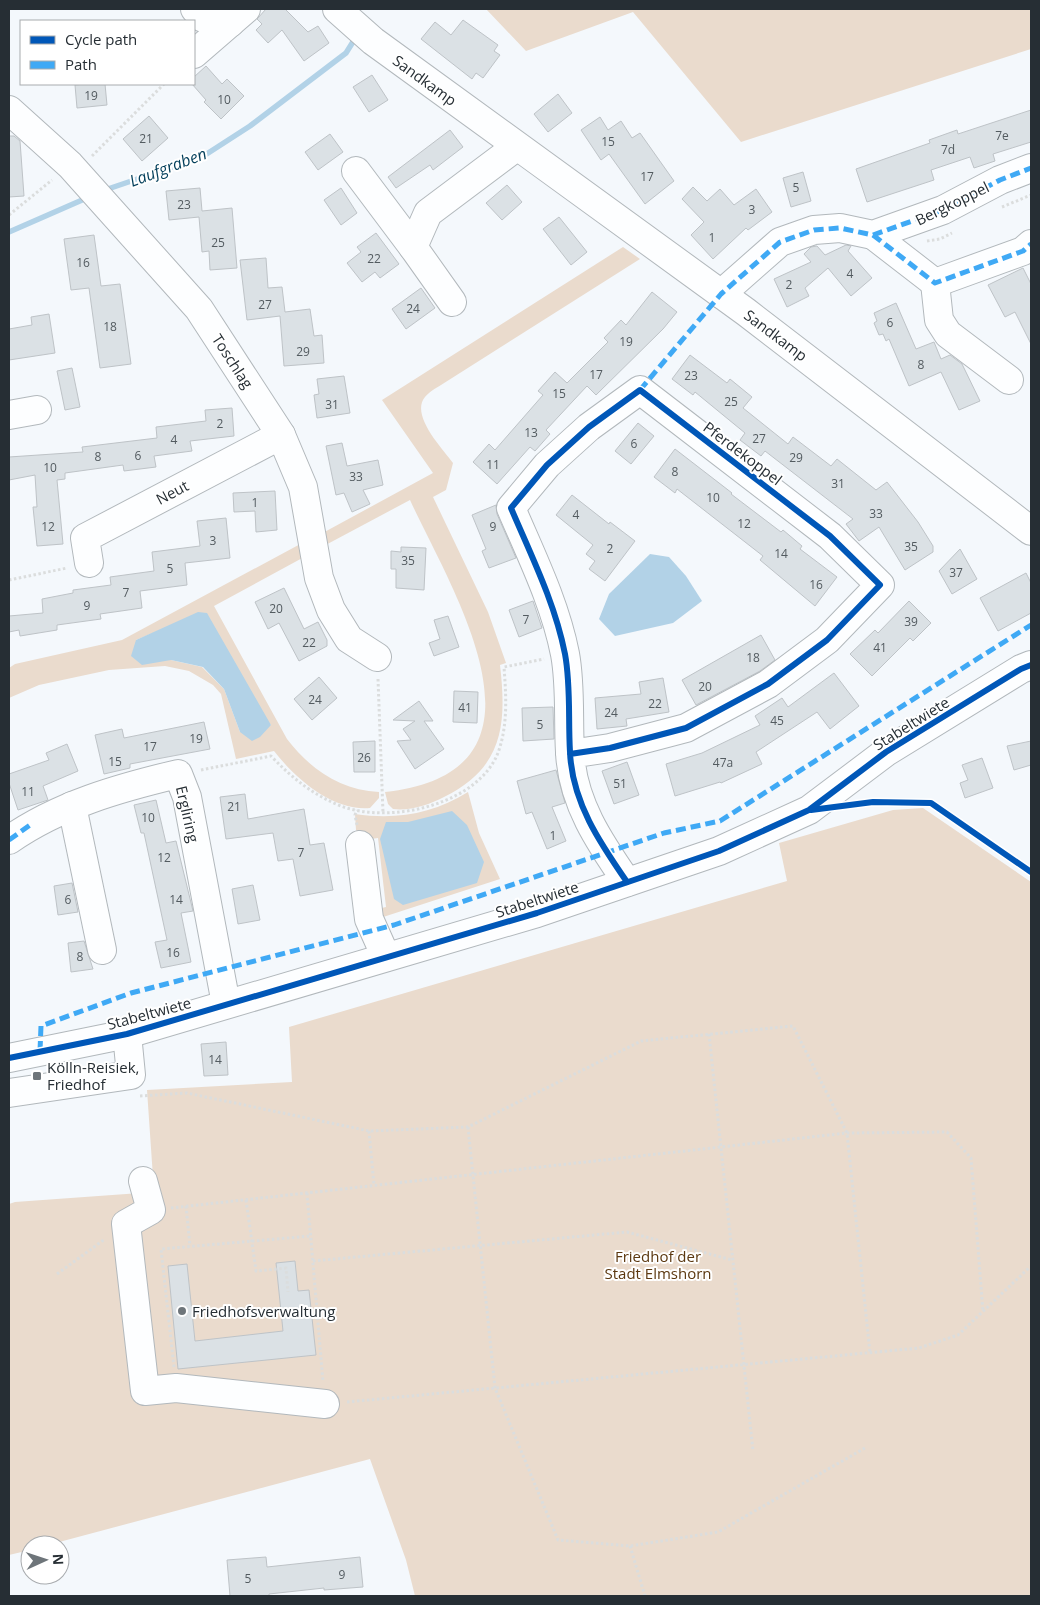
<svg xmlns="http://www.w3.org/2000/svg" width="1040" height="1605" font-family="'Open Sans',sans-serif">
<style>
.green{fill:#eadbcd;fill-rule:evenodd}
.water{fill:#b2d2e7}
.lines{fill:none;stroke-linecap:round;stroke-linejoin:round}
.stream{stroke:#b2d2e7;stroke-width:5.5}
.building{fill:#dbe1e5;stroke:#bec3c7}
.minor-casing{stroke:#b2b8bc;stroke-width:30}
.path{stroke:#dbdddd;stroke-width:3;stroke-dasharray:2.5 2.5;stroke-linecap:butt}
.minor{stroke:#fdfeff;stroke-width:28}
.quiet{stroke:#3fa9f5;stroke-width:5;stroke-dasharray:10 5;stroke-linecap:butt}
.cycleway-casing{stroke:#fff;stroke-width:9}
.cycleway{stroke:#0057b8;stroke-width:6}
.poi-dot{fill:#6e757a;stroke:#fff;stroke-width:2}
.labels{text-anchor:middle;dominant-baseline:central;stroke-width:4;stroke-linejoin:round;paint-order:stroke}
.number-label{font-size:12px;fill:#535b60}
.street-label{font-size:15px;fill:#262e34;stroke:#fff}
.poi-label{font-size:15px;fill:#262e34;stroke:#fff;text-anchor:start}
.park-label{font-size:15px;fill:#5c3810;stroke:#fff}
.water-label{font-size:16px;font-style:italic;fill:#023e5a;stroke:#fff}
</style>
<rect width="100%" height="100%" fill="#f4f8fc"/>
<!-- green -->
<g class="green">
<path d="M486 9H1031V49L741 142 633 12 526 51Z"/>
<path d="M623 247 640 259 441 385C436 388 429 392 425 397 410 415 442 448 453 463L446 490 433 497 488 612 506 663 500 665C507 725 503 768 444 797 429 805 410 811 393 809L388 804 385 792C568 772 453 593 410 500L320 548 319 535 433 473 382 400Z"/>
<path d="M304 542 306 556 214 606 287 739C310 769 340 790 379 792V798L370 808C332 811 296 779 274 751L236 759 221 694 213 685 189 671 165 666 109 670 39 685 9 698V668L15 664 122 640ZM167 627 271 725 240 732 224 689 202 667 171 660 136 640Z"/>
<path d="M468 792 479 833 500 879 374 920 373 910 386 907 378 838 364 840 356 830 355 814C396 820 433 814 468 792Z"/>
<path d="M923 808 1031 882V1596H415L406 1560 370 1459 48 1545H30V1550L9 1555V1204L15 1202 154 1192 147 1090 292 1082 289 1027 787 881 779 843 893 810Z"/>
</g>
<!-- water -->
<g class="water">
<path d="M650 554 669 557 686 576 702 601 673 623 615 636 599 619 609 594Z"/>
<path d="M198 612 207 613 271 725 260 737 252 741 240 732 224 689 203 667 171 660 142 665 131 656 136 640Z"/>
<path d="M452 811 467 825 484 862 477 883 403 905 394 899 380 839 386 822H408Z"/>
</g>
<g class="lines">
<!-- stream -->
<g class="stream">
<path d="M102 191 202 157 250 126 346 53 356 37"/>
<path d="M9 232 89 197"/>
</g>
</g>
<!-- building -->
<g class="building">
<path d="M266 9H285L308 32 318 26 329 43 304 61 282 30 268 43 256 30 262 24 257 19Z"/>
<path d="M463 20 498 45 494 51 500 55 483 78 476 73 472 79 421 39 435 22 451 35Z"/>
<path d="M206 66 222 84 227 79 244 96 221 119 204 102 206 100 192 84 194 77Z"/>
<path d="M372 75 388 100 369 112 353 87Z"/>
<path d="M86 84H105L107 105 77 108 75 85Z"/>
<path d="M558 94 572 113 548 132 534 114Z"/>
<path d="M1031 110V142L993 154 995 161 974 168 970 157 931 170 934 180 867 202 856 169 930 143 929 140 957 130 958 134Z"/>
<path d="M149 116 168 138 142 161 123 139Z"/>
<path d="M600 117 608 130 621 121 632 138 640 133 674 181 645 204 609 154 601 160 581 130Z"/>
<path d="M450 130 463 147 433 170 430 165 396 188 388 177Z"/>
<path d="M330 134 343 152 318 170 305 152Z"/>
<path d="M9 136H14L20 141 24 196 9 197Z"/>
<path d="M803 172 811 201 791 207 783 178Z"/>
<path d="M507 185 522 202 502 220 486 203Z"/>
<path d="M693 187 707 201 720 189 734 205 756 189 772 212 748 230 746 228 713 259 691 235 704 222 682 199Z"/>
<path d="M200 188 202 211 232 208 237 268 210 270 209 251 202 252 199 217 169 220 166 191Z"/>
<path d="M341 188 357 213 341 225 324 200Z"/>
<path d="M559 217 587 252 571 265 543 229Z"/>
<path d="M376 233 399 264 380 278 375 272 362 282 347 263 361 252 357 247Z"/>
<path d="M94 235 101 286 120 284 131 364 100 368 89 288 71 290 64 239Z"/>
<path d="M846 245 851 246 848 251 872 278 851 296 828 268 805 288 809 296 787 307 774 279 811 262 804 254 811 247 817 246 825 255Z"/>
<path d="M266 258 268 288 282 287 285 312 310 309 314 336 322 335 324 363 284 366 280 316 247 320 240 260Z"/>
<path d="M1023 268 1031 284V344L1015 312 1005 317 988 285Z"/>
<path d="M421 288 435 308 406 329 392 309Z"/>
<path d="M652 292 677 312 663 329 596 395 587 386 546 430 550 434 535 451 530 447 497 484 473 462 489 444 495 450 543 395 538 391 555 372 567 383 608 342 604 338 621 320 626 325Z"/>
<path d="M896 303 916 349 934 342 941 359 950 355 962 364 980 401 959 410 941 372 909 386 889 339 886 341 883 334 879 335 874 323 877 321 874 313Z"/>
<path d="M49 314 55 353 9 360V329L32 325 31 317Z"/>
<path d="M690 355 727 383 730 379 752 397 743 408 788 444 793 437 831 466 837 459 876 490 887 482 918 522 933 546V552L905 570 879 527 859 541 846 524 853 519 765 451 761 456 740 440 745 433 695 392 693 395 672 379Z"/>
<path d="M72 368 80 407 65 410 57 371Z"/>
<path d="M344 376 350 413 317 418 314 395 319 394 317 379Z"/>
<path d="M232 408 234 436 190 441 192 451 154 456 156 467 124 471 123 465 65 473V479L57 480 63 544 37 546 33 507H37L35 475 9 480V457L83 452 82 447 157 438 156 427 206 421 205 410Z"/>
<path d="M638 423 654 436 631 464 615 451Z"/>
<path d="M342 443 347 466 378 460 383 485 363 490 370 504 352 512 344 493 336 495 326 446Z"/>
<path d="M675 449 732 493 731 494 781 532 783 530 802 546 800 549 837 577 815 606 760 560 763 556 677 489 675 493 654 477Z"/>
<path d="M275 491 277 530 256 532 255 511 234 512 233 493Z"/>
<path d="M572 495 609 524 610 522 635 541 605 581 589 569 595 561 586 554 593 545 556 515Z"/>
<path d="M496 505 497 514 516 558 489 568 482 551 486 549 472 515Z"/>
<path d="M226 518 230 558 185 563 187 585 140 591 142 608 100 614 101 619 57 625V630L20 636 19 630 9 632V616L43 613 42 599 73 593V590L111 585 110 577 154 571 152 552 200 546 197 521Z"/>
<path d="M401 547 426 548 424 590 396 588V569H391V551L401 552Z"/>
<path d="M960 549 977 579 952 594 939 571Z"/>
<path d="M1026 573 1031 583V613L998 631 980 598Z"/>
<path d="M284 588 304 629 318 622 327 640V646L299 661 279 623 268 629 255 602Z"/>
<path d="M533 601 542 628 519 637 509 610Z"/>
<path d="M909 601 931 623 913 641 910 638 872 676 850 654 875 630 878 633Z"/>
<path d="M448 616 459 647 434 656 429 643 440 639 434 620Z"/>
<path d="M761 635 775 660 760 671 696 705 682 680Z"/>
<path d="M834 673 859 706 830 729 817 712 756 752 762 764 721 783 720 782 675 796 666 764 702 753 760 725 755 716 782 698 788 707Z"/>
<path d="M319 677 337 698 312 720 294 699Z"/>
<path d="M663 678 669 712 626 719 627 726 597 729 595 698 641 694 639 682Z"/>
<path d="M454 691 478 692 477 723 453 722Z"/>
<path d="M419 701 433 721H424L444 749 415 769 397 741 411 740 403 729 415 721 393 720Z"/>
<path d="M553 707 554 739 523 741 522 708Z"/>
<path d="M204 722 210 749 130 764V768L104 774 95 735 122 729 124 738Z"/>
<path d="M375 741V772H354L353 742Z"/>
<path d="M1031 741V765L1014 770 1007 746Z"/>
<path d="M67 744 78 771 43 786 48 800 18 810 9 783V774L49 760 46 753Z"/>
<path d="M982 758 993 788 965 798 960 783 968 780 962 765Z"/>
<path d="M627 762 639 795 614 804 602 771Z"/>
<path d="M556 770 565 803 552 807 566 841 547 849 532 812 526 814 517 781Z"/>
<path d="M245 794 248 819 304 809 310 845 324 843 333 890 300 896 293 859 278 861 273 833 226 839 220 797Z"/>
<path d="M156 800 166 843 176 841 193 911 181 913 191 962 161 968 155 942 167 940 144 833H141L134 805Z"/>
<path d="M72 883 78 912 58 915 54 886Z"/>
<path d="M253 885 260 920 238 924 232 889Z"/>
<path d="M84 941 93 969 71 972 68 943Z"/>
<path d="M226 1042 228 1075 204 1076 201 1044Z"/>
<path d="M295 1261 298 1291 309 1290 316 1355 178 1369 168 1266 187 1264 195 1341 283 1331 276 1263Z"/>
<path d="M266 1557 267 1567 360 1557 363 1587 324 1590V1588L269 1594V1596H230L227 1560Z"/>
</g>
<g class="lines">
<!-- minor casing -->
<g class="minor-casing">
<g id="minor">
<path d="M195 9 203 18 230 23"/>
<path d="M337 9 373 41 746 312 1031 531"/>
<path d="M194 54 246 9"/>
<path d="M9 110 70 165 199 309 281 435 303 487 319 578 331 610 349 639 377 657"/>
<path d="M356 171 413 247"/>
<path d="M873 235 935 283 1023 251 1031 244"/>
<path d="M935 283 939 320 948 334 1009 380"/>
<path d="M721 294 780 242 814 230 840 228 873 235 943 210 1000 180 1031 168"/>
<path d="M452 302 413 247 428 213 516 147"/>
<path d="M9 415 37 410"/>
<path d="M89 563 85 538 281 435"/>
<path d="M570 754 610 748 686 728 768 684 827 640 880 585 830 536 640 390 589 427 547 465 511 508C531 555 555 603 565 654 571 686 568 720 570 752 572 802 600 843 627 882"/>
<path d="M72 806 102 950"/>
<path d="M9 840C59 805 119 788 178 774L187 797 226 1004"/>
<path d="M360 845 369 919 386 957"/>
<path d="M9 1058 127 1034 537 913 719 851 809 810 886 752 1021 669 1031 665"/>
<path d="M9 1093 131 1075 127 1034"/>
<path d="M143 1181 151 1210 126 1224 145 1391 176 1388 325 1404"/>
</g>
</g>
<!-- path -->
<g class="path">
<path d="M92 156 164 84"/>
<path d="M1002 207 1031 195"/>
<path d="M9 215 52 180"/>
<path d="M927 241 940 239 952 233"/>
<path d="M9 580 67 568"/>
<path d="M378 679 383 813"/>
<path d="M201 770 271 756C292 778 313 795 341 806 390 825 481 804 499 750 508 723 506 694 504 667L544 659"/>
<path d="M357 825 355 815 357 810"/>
<path d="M709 1034 753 1451"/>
<path d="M140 1096 187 1093 369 1131 468 1127 641 1041 793 1026 847 1133 870 1353"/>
<path d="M468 1127 495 1388 558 1540 630 1546 718 1532 865 1448"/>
<path d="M369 1131 374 1185"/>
<path d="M307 1193 323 1382"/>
<path d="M246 1200 256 1271 286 1268 288 1292"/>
<path d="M186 1206 190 1246"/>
<path d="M171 1208 847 1133 947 1132 971 1158 983 1312"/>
<path d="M313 1261 627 1232 732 1260"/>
<path d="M57 1274 105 1239"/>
<path d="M174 1367 161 1249 311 1236"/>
<path d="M347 1402 919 1348 958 1335 1031 1266"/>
<path d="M630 1546 645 1596"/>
</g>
<!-- minor -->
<use href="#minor" class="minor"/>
<!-- quiet -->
<g class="quiet">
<path d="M873 235 935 283 1023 251 1031 244"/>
<path d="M640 390 721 294 780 242 814 230 840 228 873 235 943 210 1000 180 1031 168"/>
<path d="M9 840 30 825"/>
<path d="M40 1051 41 1026 131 993 394 925 664 833 720 821 1031 625"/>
</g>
<!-- cycleway casing -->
<g class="cycleway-casing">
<g id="cycleway">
<path d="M570 754 610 748 686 728 768 684 827 640 880 585 830 536 640 390 589 427 547 465 511 508C531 555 555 603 565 654 571 686 568 720 570 752 572 802 600 843 627 882"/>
<path d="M811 810 873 802 931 803 1031 872"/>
<path d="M9 1058 127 1034 537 913 719 851 809 810 886 752 1021 669 1031 665"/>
</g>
</g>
<!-- cycleway -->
<use href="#cycleway" class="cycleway"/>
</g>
<!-- markers -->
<g class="poi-dot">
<rect x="32" y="1071" width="10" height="10" rx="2.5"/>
<circle cx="182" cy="1311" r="5"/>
</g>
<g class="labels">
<!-- number labels -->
<g class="number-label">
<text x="91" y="95">19</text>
<text x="224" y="99">10</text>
<text x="1002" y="135">7e</text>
<text x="146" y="138">21</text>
<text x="608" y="141">15</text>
<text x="948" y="149">7d</text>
<text x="647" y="176">17</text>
<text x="796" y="187">5</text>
<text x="184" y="204">23</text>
<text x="752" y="209">3</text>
<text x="712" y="237">1</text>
<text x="218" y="242">25</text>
<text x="374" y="258">22</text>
<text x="83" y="262">16</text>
<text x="850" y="273">4</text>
<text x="789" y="284">2</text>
<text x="265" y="304">27</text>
<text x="413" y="308">24</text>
<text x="890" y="322">6</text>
<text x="110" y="326">18</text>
<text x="626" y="341">19</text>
<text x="303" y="351">29</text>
<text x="921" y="364">8</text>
<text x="596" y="374">17</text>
<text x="691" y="375">23</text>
<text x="559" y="393">15</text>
<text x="731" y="401">25</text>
<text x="332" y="404">31</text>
<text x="220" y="423">2</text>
<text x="531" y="432">13</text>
<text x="759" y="438">27</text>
<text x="174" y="439">4</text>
<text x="634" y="443">6</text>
<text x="138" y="455">6</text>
<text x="98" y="456">8</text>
<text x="796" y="457">29</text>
<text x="493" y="464">11</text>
<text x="50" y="467">10</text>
<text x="675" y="471">8</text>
<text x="356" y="476">33</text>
<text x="838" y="483">31</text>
<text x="713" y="497">10</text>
<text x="255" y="502">1</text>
<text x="876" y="513">33</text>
<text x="576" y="514">4</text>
<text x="744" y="523">12</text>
<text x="48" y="526">12</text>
<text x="493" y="526">9</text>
<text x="213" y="540">3</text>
<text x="911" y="546">35</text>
<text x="610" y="548">2</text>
<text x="781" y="553">14</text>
<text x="408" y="560">35</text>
<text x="170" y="568">5</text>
<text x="956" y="572">37</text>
<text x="816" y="584">16</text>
<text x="126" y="592">7</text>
<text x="87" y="605">9</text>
<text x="276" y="608">20</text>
<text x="526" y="619">7</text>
<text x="911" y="621">39</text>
<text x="309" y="642">22</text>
<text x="880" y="647">41</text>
<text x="753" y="657">18</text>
<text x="705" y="686">20</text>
<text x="315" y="699">24</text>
<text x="655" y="703">22</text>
<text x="465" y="707">41</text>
<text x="611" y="712">24</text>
<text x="777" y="720">45</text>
<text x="540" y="724">5</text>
<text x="196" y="738">19</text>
<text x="150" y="746">17</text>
<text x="364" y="757">26</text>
<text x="115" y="761">15</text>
<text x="723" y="762">47a</text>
<text x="620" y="783">51</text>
<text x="28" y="791">11</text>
<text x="234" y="806">21</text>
<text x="148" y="817">10</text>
<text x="553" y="835">1</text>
<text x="301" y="852">7</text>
<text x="164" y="857">12</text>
<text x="68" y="899">6</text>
<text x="176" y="899">14</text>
<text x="173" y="952">16</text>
<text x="80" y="956">8</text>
<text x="215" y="1059">14</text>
<text x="342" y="1574">9</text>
<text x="248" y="1578">5</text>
</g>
<!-- street labels -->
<g class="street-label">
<text transform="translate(425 80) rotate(36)">Sandkamp</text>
<text transform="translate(952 203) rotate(-26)">Bergkoppel</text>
<text transform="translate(776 335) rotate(37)">Sandkamp</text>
<text transform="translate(233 361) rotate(57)">Toschlag</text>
<text transform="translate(743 453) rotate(37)">Pferdekoppel</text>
<text transform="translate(172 492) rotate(-28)">Neut</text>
<text transform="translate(911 723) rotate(-32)">Stabeltwiete</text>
<text transform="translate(188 814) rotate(77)">Ergliring</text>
<text transform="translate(537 899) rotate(-18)">Stabeltwiete</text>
<text transform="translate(149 1013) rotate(-15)">Stabeltwiete</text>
</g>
<!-- poi labels -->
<g class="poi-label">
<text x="47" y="1067">Kölln-Reisiek,<tspan x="47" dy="17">Friedhof</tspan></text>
<text x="192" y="1311">Friedhofsverwaltung</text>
</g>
<!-- park labels -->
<g class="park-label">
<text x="658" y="1256">Friedhof der<tspan x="658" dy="17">Stadt Elmshorn</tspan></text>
</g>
<!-- water labels -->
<g class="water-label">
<text transform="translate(168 167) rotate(-21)">Laufgraben</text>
</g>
</g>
<!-- border -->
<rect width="1040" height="1605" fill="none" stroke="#262e34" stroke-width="20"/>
<!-- legend -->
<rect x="20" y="20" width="175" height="65" fill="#ffffff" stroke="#a8abae"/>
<rect x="30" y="36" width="25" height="8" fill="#0057b8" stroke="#a8abae"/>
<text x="65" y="45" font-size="15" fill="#262e34">Cycle path</text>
<rect x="30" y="61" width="25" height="8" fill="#3fa9f5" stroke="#a8abae"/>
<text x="65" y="70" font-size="15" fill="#262e34">Path</text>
<!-- north arrow -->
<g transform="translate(45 1560) rotate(87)"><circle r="24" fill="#ffffff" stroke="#a8abae"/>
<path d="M0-4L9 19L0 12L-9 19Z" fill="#6e757a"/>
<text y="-8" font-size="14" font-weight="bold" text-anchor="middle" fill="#262e34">N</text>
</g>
</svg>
